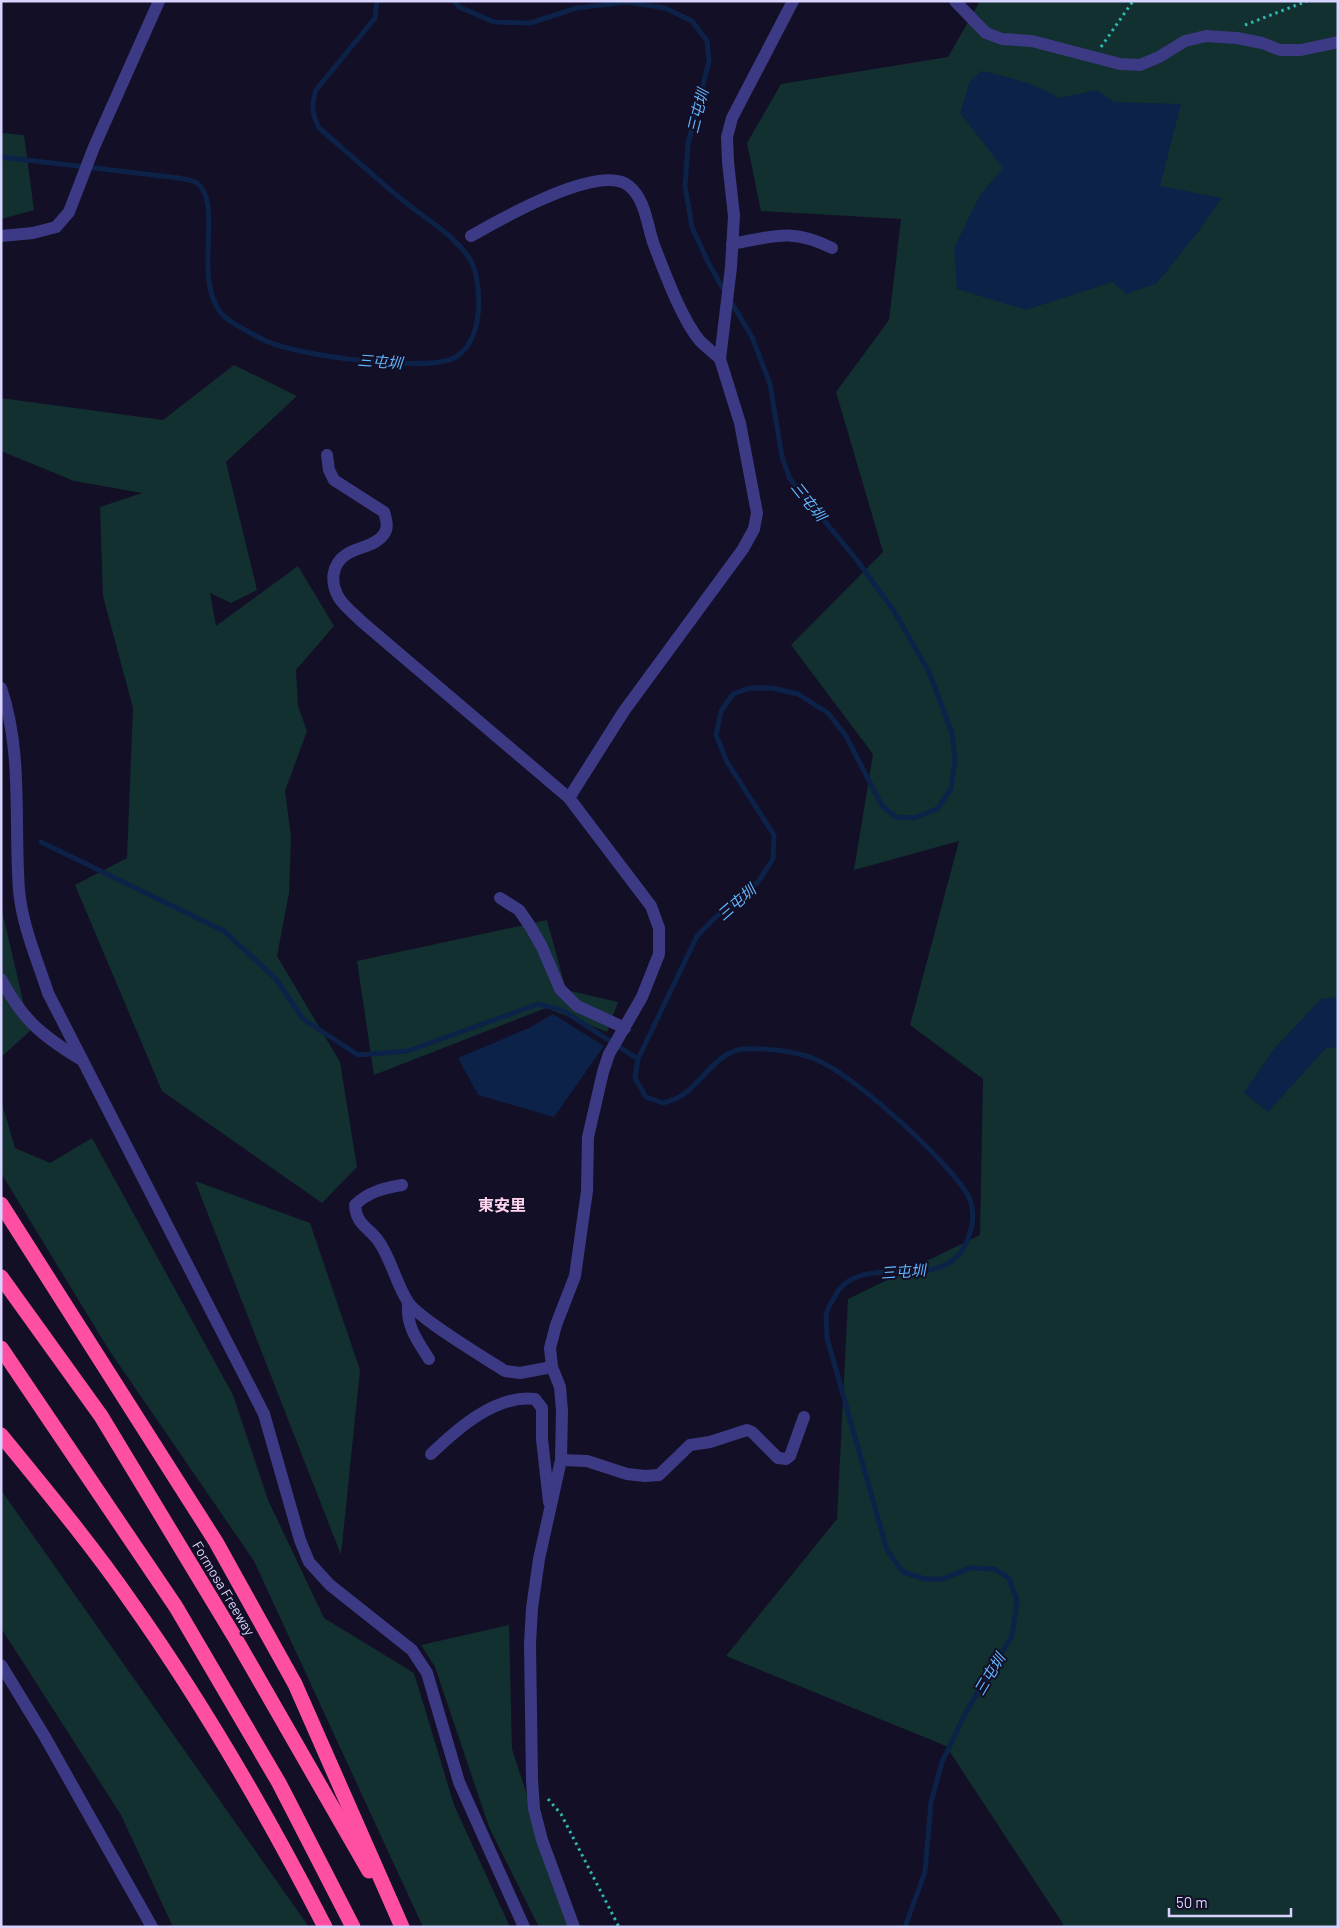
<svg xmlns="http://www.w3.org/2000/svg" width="1339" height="1928" font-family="Barlow,'Noto Sans TC',sans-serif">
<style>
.green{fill:#12302f}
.water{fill:#0c2248}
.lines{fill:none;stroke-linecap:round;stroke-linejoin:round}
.stream{stroke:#0c2248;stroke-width:5}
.path{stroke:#2fb8b0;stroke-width:3;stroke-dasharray:2.5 4;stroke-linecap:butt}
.minor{stroke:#3d3a85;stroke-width:12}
.highway{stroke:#ff4fa3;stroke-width:15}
.labels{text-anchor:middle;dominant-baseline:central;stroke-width:4;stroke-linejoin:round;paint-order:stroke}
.street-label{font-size:14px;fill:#d9d4ff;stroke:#130f26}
.water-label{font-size:15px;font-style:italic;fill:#62b6ff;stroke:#130f26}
.quarter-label{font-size:16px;font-weight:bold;fill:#ffd6f0;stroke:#130f26}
</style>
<rect width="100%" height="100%" fill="#130f26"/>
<!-- green -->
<g class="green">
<path d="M980 1H1338V1927H1065L946 1746 726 1656 837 1519 848 1299 980 1235 983 1079 910 1025 959 841 854 870 873 754 791 645 883 552 836 392 889 320 901 219 761 211 747 143 781 84 948 57Z"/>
<path d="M1 133 24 135 34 210 1 219Z"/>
<path d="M234 365 297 396 226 462 257 590 231 603 210 593 216 626 298 566 334 626 296 670 298 706 307 731 285 791 291 837 289 893 277 956 340 1062 357 1167 322 1203 162 1091 75 885 127 858 133 708 103 596 100 507 142 493 74 481 1 451V398L163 420Z"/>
<path d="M1 906 30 1031 1 1057Z"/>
<path d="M547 920 566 990 618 1002 607 1032 546 1008 374 1075 357 961Z"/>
<path d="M1 1100 15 1148 50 1163 92 1138 233 1395 268 1500 324 1618 414 1673 454 1805 510 1927H423L254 1561 109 1350 1 1173Z"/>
<path d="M195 1181 310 1223 360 1370 341 1555Z"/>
<path d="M1 1490 309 1927H173L121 1815 1 1628Z"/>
<path d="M509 1625 512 1749 570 1927H539L489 1827 435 1667 421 1645Z"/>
</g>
<!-- water -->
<g class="water">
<path d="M981 71C1009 77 1034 83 1059 98L1097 90 1114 102 1181 104 1160 186 1222 198 1198 232 1157 283 1127 294 1112 282 1026 310 957 289 954 248 980 195 1003 168 960 113 970 81Z"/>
<path d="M1338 997V1048H1326L1268 1112 1244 1093 1273 1050 1321 999Z"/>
<path d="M553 1014 604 1046 554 1117 478 1095 458 1058 529 1028Z"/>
</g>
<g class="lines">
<!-- stream -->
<g class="stream">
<path d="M454 1 459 7 494 22 530 23 577 8 627 2 665 8 692 21 707 41 709 61 688 144 685 186 692 227 709 264 725 292"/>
<path d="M1 157 179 178C184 179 193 180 197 183 224 204 192 277 221 313 227 321 256 336 266 341 299 356 414 370 449 360 468 354 476 333 478 315 480 302 478 275 472 263 458 237 427 220 405 202 376 178 348 153 319 128 312 114 311 105 316 90L375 18 377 1"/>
<path d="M730 300 752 337 770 384 782 457 790 479 856 559 894 611 929 672 952 733 955 760 951 789 937 809 914 818 896 817 882 806 846 736 828 713 798 694 772 688H750L733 694 721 711 716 735 727 762 774 835 773 859 758 882 720 913 697 936 638 1059 635 1078 646 1097 663 1103C670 1101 679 1098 684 1094 702 1081 719 1051 743 1049 766 1048 788 1050 810 1057 850 1071 943 1156 966 1192 972 1200 974 1215 972 1225 955 1309 862 1241 834 1298 831 1303 827 1309 826 1315 826 1322 827 1330 827 1338L887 1550 903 1572 925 1579H943L970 1568 994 1569 1009 1578 1017 1601 1012 1636 966 1712 942 1762 931 1802 925 1872 905 1927"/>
<path d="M41 842 224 931 276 979 303 1019 358 1055 408 1051 538 1004 562 1010 638 1059"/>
</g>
<!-- path -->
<g class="path">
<path d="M1245 25 1307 1"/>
<path d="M1101 47 1133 1"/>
<path d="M548 1799 561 1814 619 1927"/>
</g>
<!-- minor -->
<g class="minor">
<path d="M955 1 986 33 1002 39 1032 41 1120 64 1140 65 1159 57 1185 41 1206 36 1237 38 1262 43 1280 50H1301L1338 42"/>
<path d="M1 236 33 233 56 227 69 212 94 147 159 1"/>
<path d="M471 236C499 220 600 162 629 186 646 200 647 226 654 245 665 273 681 318 700 341 706 347 714 353 720 359"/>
<path d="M732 244C774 236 792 228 832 248"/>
<path d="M327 455 329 470 334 480 384 512C386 519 389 527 384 534 376 546 358 547 347 554 331 564 330 583 339 598 344 606 354 614 361 621L569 798 651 906 659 928V954L642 997 609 1054 603 1072 588 1137 587 1191 575 1276 556 1325 550 1348 552 1367 560 1387 562 1411 561 1460 539 1559 532 1608 530 1644 532 1780 534 1809 542 1840 574 1927"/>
<path d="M1 688C23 751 14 824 19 890 22 925 37 959 48 993L264 1414 300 1540 309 1562 330 1585 412 1650 427 1673 459 1782 524 1927"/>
<path d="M569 798 624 711 743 549 754 529 757 513 740 423 720 359 731 267 734 216 728 162 727 137 732 118 793 1"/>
<path d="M500 898 519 910 530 926 542 947 560 989 577 1006 625 1028"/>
<path d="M1 979C23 1020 41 1035 80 1059"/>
<path d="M402 1185C384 1188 368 1192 355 1205 356 1223 366 1226 377 1239 391 1257 395 1282 408 1302 419 1319 485 1358 505 1371L520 1373 552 1367"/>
<path d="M408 1303C406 1326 417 1340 429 1359"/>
<path d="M431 1454C457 1429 496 1394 535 1399L542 1408V1439L549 1502"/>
<path d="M561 1460 587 1461 627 1474 645 1476 659 1475 690 1445 710 1442 747 1430 752 1432 778 1458 786 1459 790 1456 804 1417"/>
<path d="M1 1665 45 1737 152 1927"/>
</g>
<!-- highway -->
<g class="highway">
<path d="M1 1204 216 1542 295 1684 402 1927"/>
<path d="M1 1277 101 1416 234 1636 369 1871"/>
<path d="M1 1348 176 1607 279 1783 353 1927"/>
<path d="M1 1435C45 1489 90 1543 129 1599 203 1703 267 1814 325 1927"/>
</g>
</g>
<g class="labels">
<!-- street labels -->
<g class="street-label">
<text transform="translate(224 1588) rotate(59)">Formosa Freeway</text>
</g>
<!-- water labels -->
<g class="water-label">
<text transform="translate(697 111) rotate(-76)">三屯圳</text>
<text transform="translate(380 361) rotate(4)">三屯圳</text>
<text transform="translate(809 501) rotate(51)">三屯圳</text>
<text transform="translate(736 902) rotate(-41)">三屯圳</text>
<text transform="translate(903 1271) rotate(-4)">三屯圳</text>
<text transform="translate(989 1674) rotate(-59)">三屯圳</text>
</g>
<!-- quarter labels -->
<g class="quarter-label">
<text x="502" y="1204">東安里</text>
</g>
</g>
<!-- border -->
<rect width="1339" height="1928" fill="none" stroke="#d9d4ff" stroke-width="5"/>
<!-- scale -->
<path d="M1169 1908v8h122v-8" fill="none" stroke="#d9d4ff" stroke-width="2.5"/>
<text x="1176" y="1908" font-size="15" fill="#d9d4ff" stroke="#130f26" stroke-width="4" paint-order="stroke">50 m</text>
</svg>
